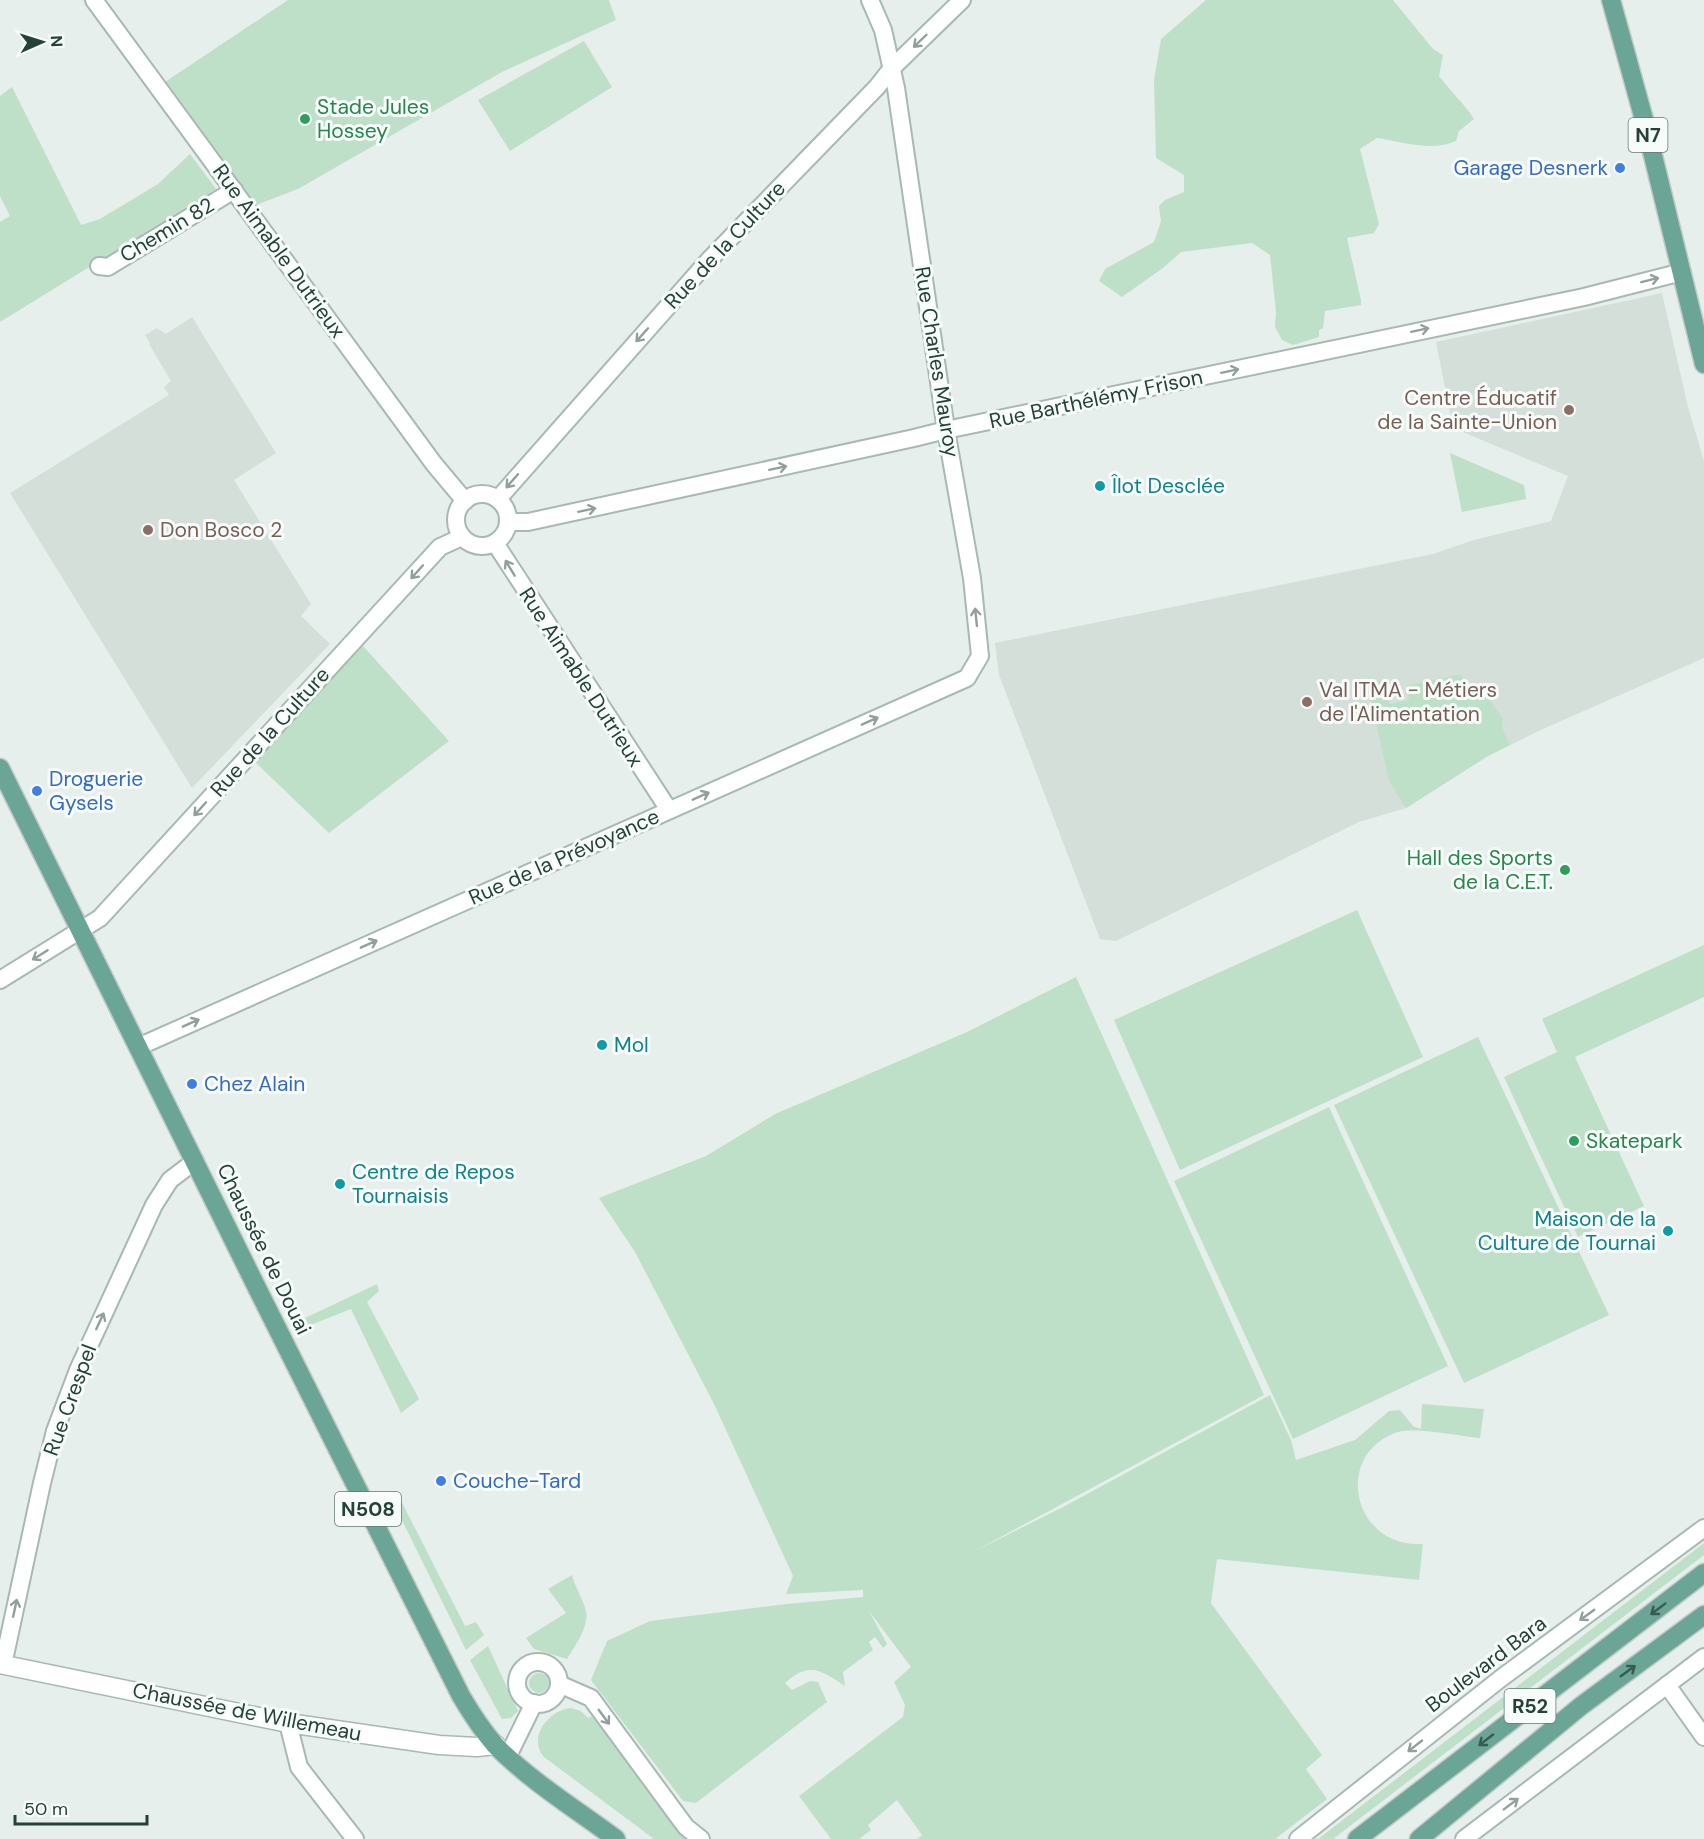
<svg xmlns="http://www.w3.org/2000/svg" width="1704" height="1839" font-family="'DM Sans',sans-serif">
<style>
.built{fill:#d4dfda}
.green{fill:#bfe0c8}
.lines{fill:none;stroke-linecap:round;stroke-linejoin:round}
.minor-casing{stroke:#a8b8b2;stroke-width:20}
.tertiary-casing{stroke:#a8b8b2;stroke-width:21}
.primary-casing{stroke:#c2cac8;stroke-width:21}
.minor{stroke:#fff;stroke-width:16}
.tertiary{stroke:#fff;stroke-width:18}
.primary{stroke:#6aa596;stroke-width:18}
.oneway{stroke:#92a09c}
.oneway2{stroke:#365b51}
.leisure-dot{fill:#2e9e5b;stroke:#f7fbf9;stroke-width:2}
.shop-dot{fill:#3f7fe0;stroke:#f7fbf9;stroke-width:2}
.education-dot{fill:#8d6e63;stroke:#f7fbf9;stroke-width:2}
.culture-dot{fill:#0f9aa8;stroke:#f7fbf9;stroke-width:2}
.labels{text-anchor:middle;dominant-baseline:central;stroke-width:6;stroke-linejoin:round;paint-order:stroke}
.shield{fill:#f7fbf9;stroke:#637a73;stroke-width:1.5}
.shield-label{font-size:20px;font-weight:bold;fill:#24423a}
.leisure-label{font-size:21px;fill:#27864d;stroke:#f7fbf9;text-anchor:start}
.shop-label{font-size:21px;fill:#366cbe;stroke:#f7fbf9;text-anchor:start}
.street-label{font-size:21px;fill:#24423a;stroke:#f7fbf9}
.education-label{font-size:21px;fill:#785e54;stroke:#f7fbf9;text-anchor:start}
.culture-label{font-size:21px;fill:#0d838f;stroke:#f7fbf9;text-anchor:start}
</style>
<rect width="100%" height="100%" fill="#e6efeb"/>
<!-- built -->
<g class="built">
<path d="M1662 293 1688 407 1704 461V658L1543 729 1488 756 1406 808 1359 822 1116 941 1100 939 999 675 995 643 1433 554 1474 540 1551 521 1568 476 1453 428 1436 342Z"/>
<path d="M192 317 276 453 234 480 311 604 301 616 330 644 192 788 10 493 169 395 164 387 171 381 149 344 150 343 145 335 157 328 166 334Z"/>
</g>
<!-- green -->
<g class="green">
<path d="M288 0H609L616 20 502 72 298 189 248 208 165 82Z"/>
<path d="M1206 0H1393L1433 49 1443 55 1439 76C1450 91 1464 103 1474 119L1459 131 1456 141C1433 152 1402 142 1377 138L1360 149 1379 224 1374 233 1347 238 1361 300V305L1325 311 1323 328 1319 330V337L1293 345 1282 340 1275 327 1276 312 1270 255 1252 243 1181 252 1163 268 1122 297 1099 281 1105 269 1154 242 1161 221 1159 206 1165 200 1184 192V175L1156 158 1154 80 1161 39Z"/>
<path d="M584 41 612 87 510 151 478 100Z"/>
<path d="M12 87 81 225 100 219 158 184 190 154 216 189 0 322V222L10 216 0 196V96Z"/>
<path d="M1450 453 1524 485 1526 499 1462 512Z"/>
<path d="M363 646 449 741 329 833 252 759Z"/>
<path d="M1461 674 1465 689 1479 684 1503 719 1502 728 1510 745 1488 756 1406 808 1389 781 1367 683 1384 679 1389 704 1409 700 1407 686Z"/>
<path d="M1357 910 1423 1057 1180 1170 1114 1020Z"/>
<path d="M1704 945V997L1575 1057 1644 1206 1578 1237 1504 1077 1557 1052 1542 1019Z"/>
<path d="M1076 977 1264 1395 975 1551 1063 1507 1270 1395 1291 1440 1296 1460 1355 1440 1389 1411 1400 1410 1413 1426 1421 1429 1422 1404 1484 1409 1480 1438C1459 1436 1416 1427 1398 1432 1333 1453 1351 1548 1423 1544L1419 1580 1217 1559 1211 1603 1322 1755 1306 1769 1327 1799 1275 1839H917L922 1835 897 1800 868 1825 871 1830 859 1839H831L799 1796 903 1717 905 1705 894 1682 911 1667 869 1611 887 1644 883 1648 875 1637 869 1642 873 1650 843 1672 845 1686C821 1670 809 1661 785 1683L792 1690 810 1681 818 1682 827 1702 696 1803 683 1801 591 1680 607 1641 650 1621 786 1604 863 1597V1590L786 1594 793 1576 714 1404 635 1252 599 1198 706 1156 775 1114 967 1032Z"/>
<path d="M1478 1037 1609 1315 1464 1383 1334 1105Z"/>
<path d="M1329 1107 1448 1366 1293 1439 1174 1181Z"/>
<path d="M377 1284 379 1291 367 1302 419 1399 401 1413 351 1309 308 1326 303 1319Z"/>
<path d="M396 1491 465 1626 476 1622 484 1635 466 1650 389 1494Z"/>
<path d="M1704 1543V1555L1333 1839H1318Z"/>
<path d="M572 1575C575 1587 583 1599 586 1611 589 1627 575 1646 567 1659L534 1649 526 1638 566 1613 548 1589Z"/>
<path d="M488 1646 518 1711 511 1718 502 1719 470 1660Z"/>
<circle cx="539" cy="1683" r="10"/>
<path d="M571 1708 581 1711 588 1718 592 1716 688 1839H654L544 1757C527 1737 549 1710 571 1708Z"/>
</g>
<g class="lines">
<!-- minor casing -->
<g class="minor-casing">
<g id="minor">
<path d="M94 0 434 464 465 501"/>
<path d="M99 266 108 267 234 190"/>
<circle cx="482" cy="520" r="26"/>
<path d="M498 499 709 260 877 87 892 68 962 0"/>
<path d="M509 522H528L914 438 946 430 1584 297 1682 272"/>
<path d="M495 543 669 810"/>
<path d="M0 980 100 918 440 547 462 537"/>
<path d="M138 1047 967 678 980 656 972 578 946 430 896 88 883 30 870 0"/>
<circle cx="538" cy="1683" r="21"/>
<path d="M3 1665 42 1483 55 1431 78 1370 154 1205 170 1180 195 1161"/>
<path d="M559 1684 591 1698 680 1819 686 1827 701 1839"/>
<path d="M1667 1685 1704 1737"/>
<path d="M288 1723 299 1767 355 1839"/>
<path d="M508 1756 534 1703"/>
<path d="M1298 1839 1500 1679 1704 1528"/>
<path d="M1464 1839 1704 1657"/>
</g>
</g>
<!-- tertiary casing -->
<g class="tertiary-casing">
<path id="tertiary" d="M0 1664 288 1723 439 1745 477 1747 496 1745"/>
</g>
<!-- primary casing -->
<g class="primary-casing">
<g id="primary">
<path d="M1611 0 1645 123 1704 364"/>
<path d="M0 768 260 1294 461 1696C471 1713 482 1730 495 1745 529 1780 577 1810 616 1839"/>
<path d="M1357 1839 1704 1573"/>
<path d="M1419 1839 1581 1706 1704 1615"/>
</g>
</g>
<!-- minor -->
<use href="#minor" class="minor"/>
<!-- tertiary -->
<use href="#tertiary" class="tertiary"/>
<!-- primary -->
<use href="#primary" class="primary"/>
</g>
<!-- one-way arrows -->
<defs><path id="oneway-shaft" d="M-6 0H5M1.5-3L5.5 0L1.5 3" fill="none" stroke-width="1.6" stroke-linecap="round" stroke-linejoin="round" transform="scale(1.5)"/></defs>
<g class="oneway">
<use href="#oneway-shaft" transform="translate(920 41) rotate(136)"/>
<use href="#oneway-shaft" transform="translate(1650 280) rotate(-14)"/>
<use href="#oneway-shaft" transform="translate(1420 330) rotate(-12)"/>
<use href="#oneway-shaft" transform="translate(642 335) rotate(132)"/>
<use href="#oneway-shaft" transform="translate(1230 371) rotate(-12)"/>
<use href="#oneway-shaft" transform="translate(778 468) rotate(-12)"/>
<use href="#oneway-shaft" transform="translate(512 481) rotate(131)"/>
<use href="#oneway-shaft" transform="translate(587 510) rotate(-12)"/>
<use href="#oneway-shaft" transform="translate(510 568) rotate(-121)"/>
<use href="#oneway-shaft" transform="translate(417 572) rotate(132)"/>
<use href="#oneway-shaft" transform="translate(976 617) rotate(-96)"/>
<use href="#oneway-shaft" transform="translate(870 721) rotate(-24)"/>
<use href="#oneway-shaft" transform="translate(701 796) rotate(-24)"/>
<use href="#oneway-shaft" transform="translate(200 809) rotate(132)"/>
<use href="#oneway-shaft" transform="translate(369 944) rotate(-24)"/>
<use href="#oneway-shaft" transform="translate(40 955) rotate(148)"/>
<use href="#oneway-shaft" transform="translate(191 1023) rotate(-24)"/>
<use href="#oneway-shaft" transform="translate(100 1321) rotate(-65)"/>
<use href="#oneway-shaft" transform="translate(15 1608) rotate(-78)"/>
<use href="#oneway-shaft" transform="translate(1587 1615) rotate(144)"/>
<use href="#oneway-shaft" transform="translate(604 1717) rotate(54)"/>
<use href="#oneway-shaft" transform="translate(1415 1746) rotate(142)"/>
<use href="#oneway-shaft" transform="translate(1511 1804) rotate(-37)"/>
</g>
<g class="oneway2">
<use href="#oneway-shaft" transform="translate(1658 1609) rotate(143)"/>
<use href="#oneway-shaft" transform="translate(1628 1671) rotate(-36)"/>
<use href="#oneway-shaft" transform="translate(1486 1740) rotate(142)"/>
</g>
<!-- markers -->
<g class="leisure-dot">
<circle cx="305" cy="119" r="6"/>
<circle cx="1565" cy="870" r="6"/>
<circle cx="1574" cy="1141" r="6"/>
</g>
<g class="shop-dot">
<circle cx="1620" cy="168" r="6"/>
<circle cx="37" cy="791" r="6"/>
<circle cx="192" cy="1084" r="6"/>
<circle cx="441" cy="1481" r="6"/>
</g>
<g class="education-dot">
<circle cx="1569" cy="410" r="6"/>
<circle cx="148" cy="530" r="6"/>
<circle cx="1307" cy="702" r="6"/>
</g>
<g class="culture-dot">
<circle cx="1100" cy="486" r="6"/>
<circle cx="602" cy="1045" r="6"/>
<circle cx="340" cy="1184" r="6"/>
<circle cx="1668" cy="1231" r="6"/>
</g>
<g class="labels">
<!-- shield labels -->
<g class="shield">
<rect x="1628.5" y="118" width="39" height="34" rx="4.5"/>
<rect x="335" y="1492" width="66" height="34" rx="4.5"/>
<rect x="1504.5" y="1689" width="51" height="34" rx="4.5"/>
</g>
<g class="shield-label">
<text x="1648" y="135">N7</text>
<text x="368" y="1509">N508</text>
<text x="1530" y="1706">R52</text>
</g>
<!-- leisure labels -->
<g class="leisure-label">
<text x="317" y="107">Stade Jules<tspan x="317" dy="24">Hossey</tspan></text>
<text x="1553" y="858" text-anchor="end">Hall des Sports<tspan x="1553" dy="24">de la C.E.T.</tspan></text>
<text x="1586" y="1141">Skatepark</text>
</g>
<!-- shop labels -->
<g class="shop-label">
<text x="1608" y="168" text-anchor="end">Garage Desnerk</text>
<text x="49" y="779">Droguerie<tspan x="49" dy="24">Gysels</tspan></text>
<text x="204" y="1084">Chez Alain</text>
<text x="453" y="1481">Couche-Tard</text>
</g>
<!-- street labels -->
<g class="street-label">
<text transform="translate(167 230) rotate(-31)">Chemin 82</text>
<text transform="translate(725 245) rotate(-47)">Rue de la Culture</text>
<text transform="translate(279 251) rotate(54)">Rue Aimable Dutrieux</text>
<text transform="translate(937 362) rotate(81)">Rue Charles Mauroy</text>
<text transform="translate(1096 399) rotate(-12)">Rue Barthélémy Frison</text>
<text transform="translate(581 677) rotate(57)">Rue Aimable Dutrieux</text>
<text transform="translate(270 732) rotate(-48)">Rue de la Culture</text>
<text transform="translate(564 857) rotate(-24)">Rue de la Prévoyance</text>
<text transform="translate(264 1249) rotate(64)">Chaussée de Douai</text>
<text transform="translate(70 1400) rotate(-70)">Rue Crespel</text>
<text transform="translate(1486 1664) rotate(-37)">Boulevard Bara</text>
<text transform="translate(247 1712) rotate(11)">Chaussée de Willemeau</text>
</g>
<!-- education labels -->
<g class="education-label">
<text x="1557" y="398" text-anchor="end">Centre Éducatif<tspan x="1557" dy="24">de la Sainte-Union</tspan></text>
<text x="160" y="530">Don Bosco 2</text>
<text x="1319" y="690">Val ITMA - Métiers<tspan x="1319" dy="24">de l'Alimentation</tspan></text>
</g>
<!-- culture labels -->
<g class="culture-label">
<text x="1112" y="486">Îlot Desclée</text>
<text x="614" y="1045">Mol</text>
<text x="352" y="1172">Centre de Repos<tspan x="352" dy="24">Tournaisis</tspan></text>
<text x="1656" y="1219" text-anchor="end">Maison de la<tspan x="1656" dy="24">Culture de Tournai</tspan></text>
</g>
</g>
<!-- north arrow -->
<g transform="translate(42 42) rotate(87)" stroke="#f7fbf9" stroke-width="4.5" paint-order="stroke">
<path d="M0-4.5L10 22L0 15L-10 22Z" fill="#24423a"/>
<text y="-9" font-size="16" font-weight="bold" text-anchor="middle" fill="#24423a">N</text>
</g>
<!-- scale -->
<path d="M15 1815v9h132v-9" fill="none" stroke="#24423a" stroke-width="3"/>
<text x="24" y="1815" font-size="18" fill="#24423a" stroke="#f7fbf9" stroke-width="4.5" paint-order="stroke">50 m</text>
</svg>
